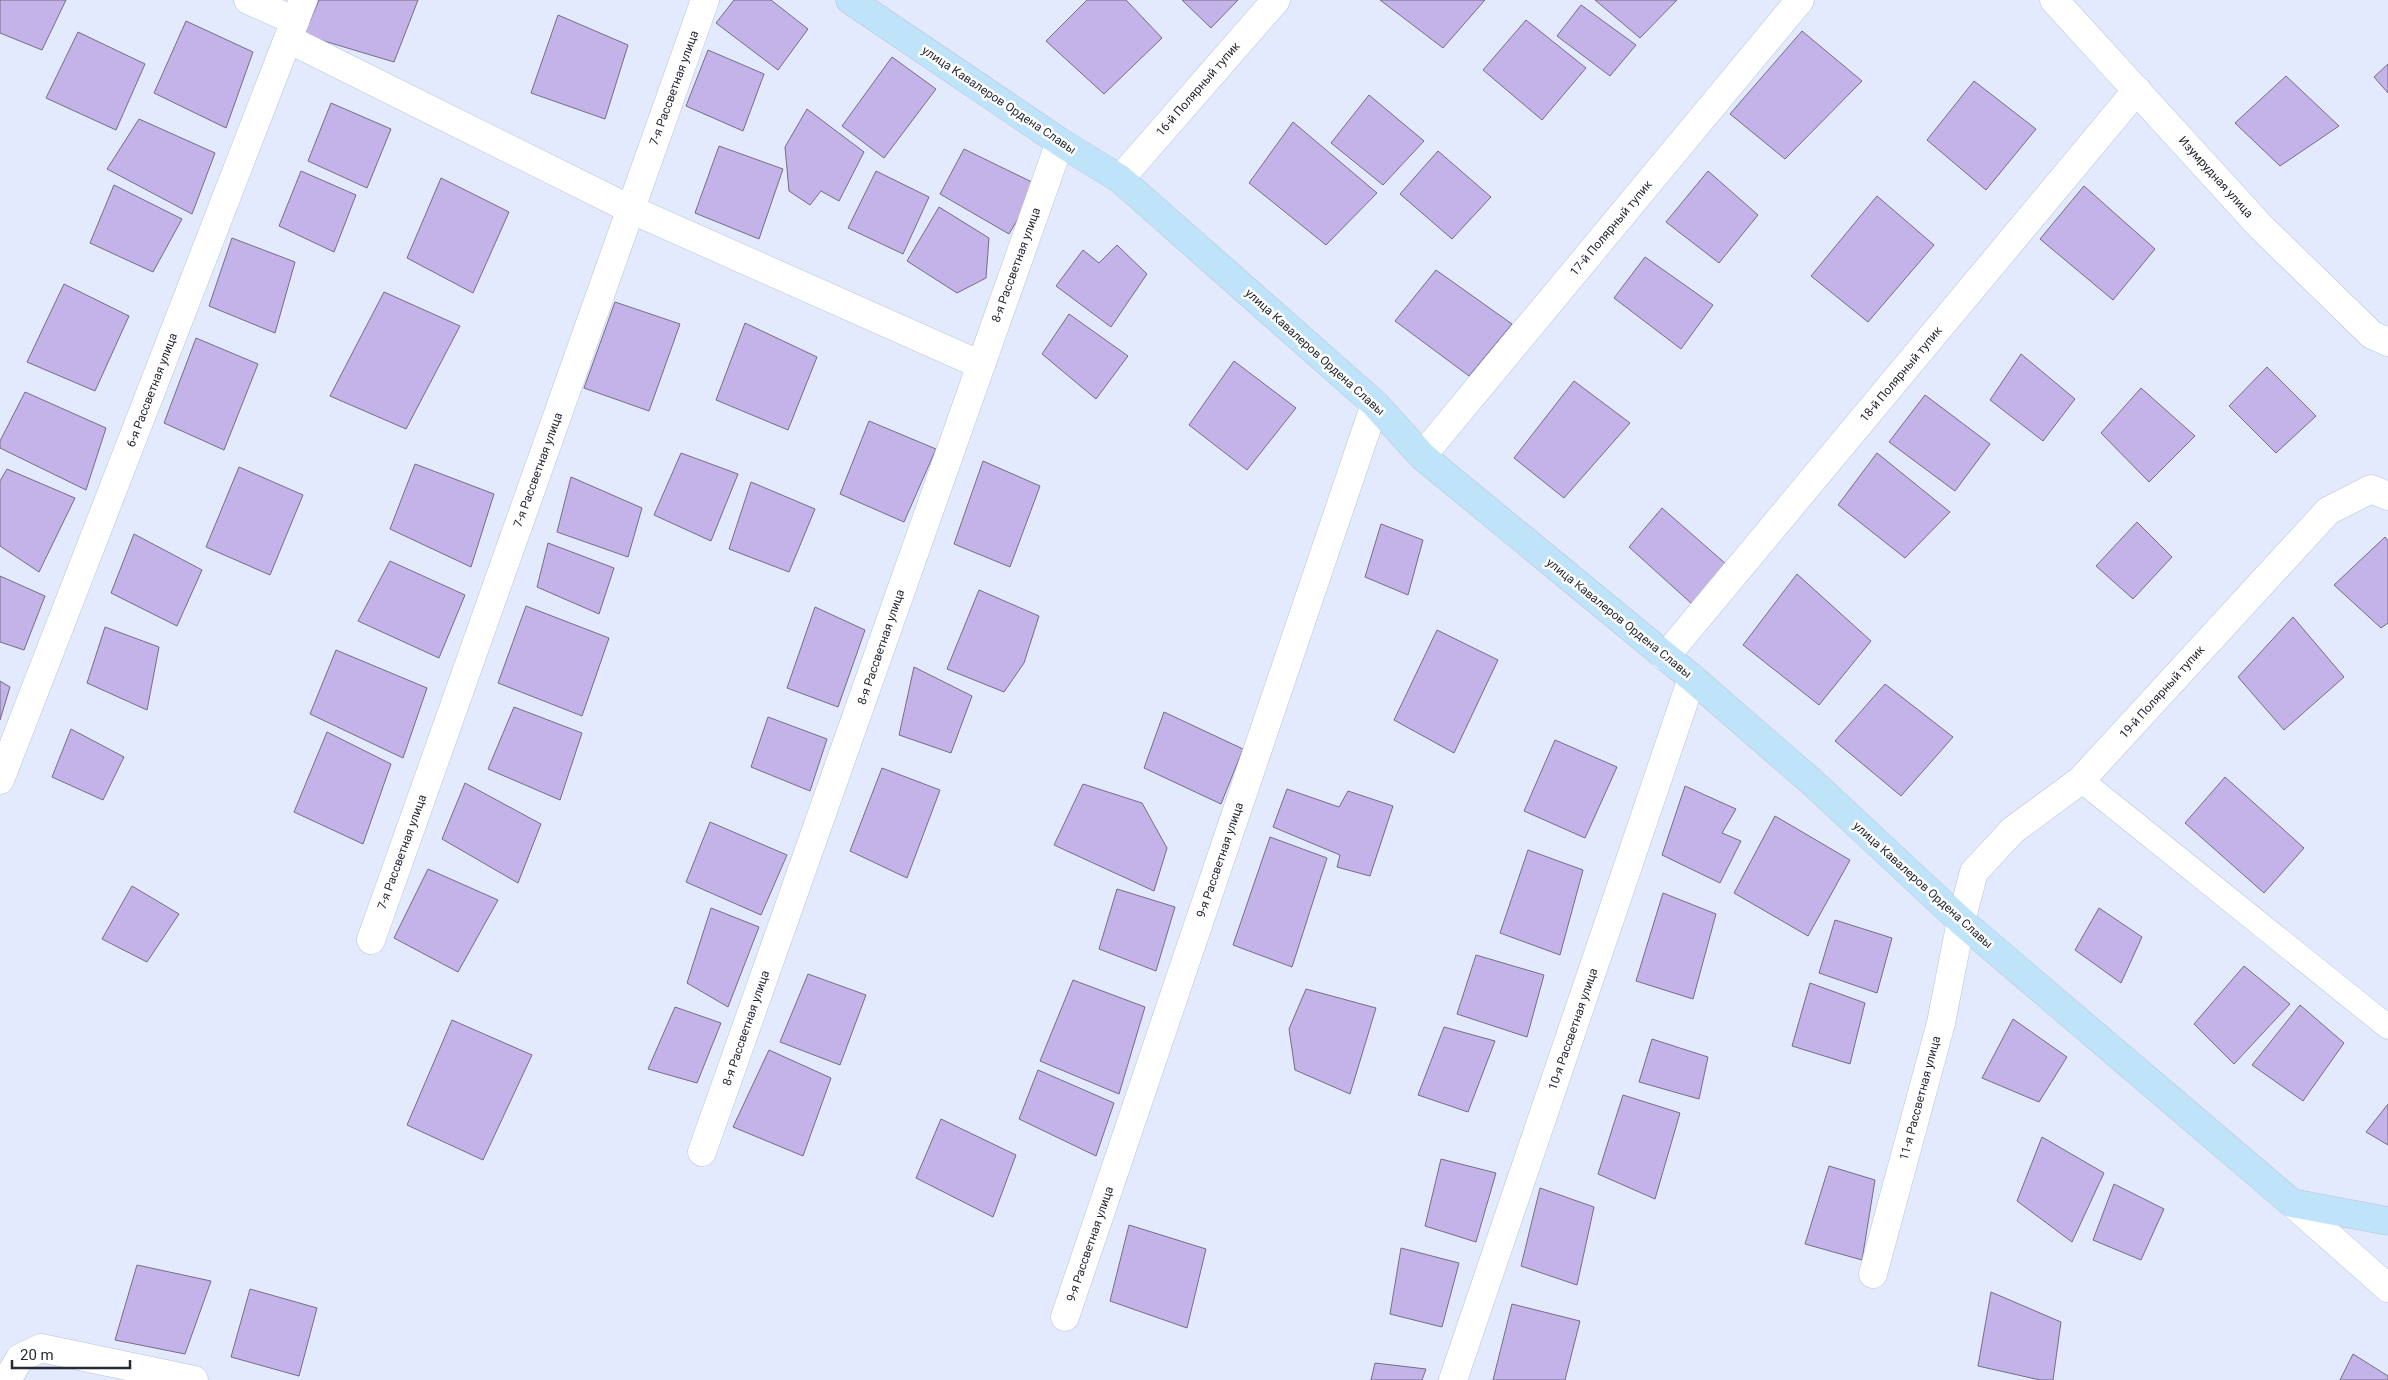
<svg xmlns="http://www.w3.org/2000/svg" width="2388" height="1380" font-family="Roboto,sans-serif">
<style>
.building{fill:#c4b3e9;stroke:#746e84}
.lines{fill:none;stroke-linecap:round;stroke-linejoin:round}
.lane-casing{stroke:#b8c1d8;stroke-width:25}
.street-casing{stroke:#b8c1d8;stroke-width:29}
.secondary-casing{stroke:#b8c1d8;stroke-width:29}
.lane{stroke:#fff;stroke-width:24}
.street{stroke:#fff;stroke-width:28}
.secondary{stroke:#bfe4f9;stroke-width:28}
.labels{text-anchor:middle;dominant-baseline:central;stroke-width:5;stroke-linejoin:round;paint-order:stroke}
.street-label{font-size:12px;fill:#262a33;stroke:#fff}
</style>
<rect width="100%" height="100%" fill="#e3eafe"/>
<!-- building -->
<g class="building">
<path d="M0 0H66L42 50 0 33Z"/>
<path d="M319 0H418L394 62 304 35Z"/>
<path d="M734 0H771L808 29 778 70 716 23Z"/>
<path d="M1087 0H1126L1162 38 1104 94 1046 41Z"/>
<path d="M1182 0H1238L1211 28Z"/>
<path d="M1380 0H1485L1443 48Z"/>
<path d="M1595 0H1677L1640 38Z"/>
<path d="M1581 5 1636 45 1610 76 1557 36Z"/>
<path d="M558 15 628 45 605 119 531 93Z"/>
<path d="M1526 20 1586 68 1542 120 1483 70Z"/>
<path d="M186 21 253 52 226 128 154 93Z"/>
<path d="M1802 31 1862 81 1785 159 1730 114Z"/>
<path d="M78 32 145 64 116 130 46 98Z"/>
<path d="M708 50 764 74 743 131 686 106Z"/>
<path d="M892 57 936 89 884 158 842 126Z"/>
<path d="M2388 64V93L2374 77Z"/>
<path d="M2286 76 2339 126 2280 166 2235 123Z"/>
<path d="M1974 81 2036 129 1986 190 1927 140Z"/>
<path d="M1369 95 1424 141 1383 185 1331 143Z"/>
<path d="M331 103 391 129 367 188 308 161Z"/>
<path d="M807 109 864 152 839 201 821 191 810 205 789 191 785 147Z"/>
<path d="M139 119 215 153 192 214 107 169Z"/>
<path d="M1293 122 1377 193 1326 245 1249 183Z"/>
<path d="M719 146 783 169 759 239 695 213Z"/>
<path d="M964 149 1038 185 1009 234 940 194Z"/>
<path d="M1438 151 1491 197 1452 239 1400 194Z"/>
<path d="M301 171 356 195 334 252 279 226Z"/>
<path d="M876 171 929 197 903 254 848 228Z"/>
<path d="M1708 171 1758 215 1719 263 1666 222Z"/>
<path d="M441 178 509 212 473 293 407 258Z"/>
<path d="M114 185 182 219 153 272 90 243Z"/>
<path d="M2084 186 2155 249 2113 300 2040 239Z"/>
<path d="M1877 196 1934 245 1868 322 1811 276Z"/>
<path d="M939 207 989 238 986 278 957 293 907 261Z"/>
<path d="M232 238 295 262 275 333 209 306Z"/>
<path d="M1117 245 1147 274 1111 327 1056 286 1083 250 1099 263Z"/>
<path d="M1645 257 1713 305 1681 349 1614 298Z"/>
<path d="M1436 270 1512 324 1469 376 1395 321Z"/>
<path d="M64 284 129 316 95 391 27 362Z"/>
<path d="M384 292 460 326 406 429 330 396Z"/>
<path d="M615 302 680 324 649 411 584 388Z"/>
<path d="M1069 314 1128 356 1096 399 1042 354Z"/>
<path d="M745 323 817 357 788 430 716 400Z"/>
<path d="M196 338 258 364 224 450 164 423Z"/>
<path d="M2021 354 2075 399 2043 441 1990 400Z"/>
<path d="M1234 361 1296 408 1247 470 1189 425Z"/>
<path d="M2267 367 2316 416 2276 453 2229 406Z"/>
<path d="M1574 381 1630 423 1564 498 1514 458Z"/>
<path d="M2141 388 2195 436 2149 482 2101 433Z"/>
<path d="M25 392 106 428 86 490 0 448V441Z"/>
<path d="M1925 395 1990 444 1955 491 1889 442Z"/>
<path d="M869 421 936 449 904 522 840 494Z"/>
<path d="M681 453 738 474 711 541 654 515Z"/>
<path d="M1877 453 1950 512 1905 558 1838 505Z"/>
<path d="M983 461 1040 486 1010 567 954 544Z"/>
<path d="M415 464 494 494 471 567 390 529Z"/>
<path d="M239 467 303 495 270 575 206 547Z"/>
<path d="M7 469 75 498 39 572 0 546V481Z"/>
<path d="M571 477 642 508 628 557 557 532Z"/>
<path d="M751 482 815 509 789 572 729 549Z"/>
<path d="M1662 508 1726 564 1692 604 1629 547Z"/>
<path d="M2137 522 2172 557 2133 599 2096 566Z"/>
<path d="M1381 524 1423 540 1408 595 1365 577Z"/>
<path d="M134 534 202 570 177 626 111 593Z"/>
<path d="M2385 537 2388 541V623L2381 628 2334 585Z"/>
<path d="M548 543 614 568 599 614 537 587Z"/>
<path d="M390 561 465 595 439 658 358 621Z"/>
<path d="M1797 574 1871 641 1819 705 1743 645Z"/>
<path d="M0 576 45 596 24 650 0 642Z"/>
<path d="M979 590 1039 616 1024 663 1004 692 947 669Z"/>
<path d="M526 606 609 638 582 716 498 683Z"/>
<path d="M815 607 865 630 838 707 787 688Z"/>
<path d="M2293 617 2344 677 2284 730 2238 677Z"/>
<path d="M105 627 159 647 147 710 87 683Z"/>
<path d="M1437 630 1498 660 1454 753 1394 720Z"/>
<path d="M336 650 427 688 403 758 310 714Z"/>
<path d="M914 667 972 696 951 753 899 735Z"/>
<path d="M0 681 10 687 0 720Z"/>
<path d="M1885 684 1953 737 1901 796 1835 741Z"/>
<path d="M514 707 582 733 560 800 488 769Z"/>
<path d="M1164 712 1243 749 1221 804 1144 768Z"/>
<path d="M768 717 827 739 810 791 751 767Z"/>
<path d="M71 729 124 757 103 800 52 777Z"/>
<path d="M327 732 391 764 363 844 294 812Z"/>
<path d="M1555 740 1617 767 1585 838 1524 811Z"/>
<path d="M882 768 940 790 907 878 850 851Z"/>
<path d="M2225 777 2304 848 2264 893 2185 823Z"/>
<path d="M465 783 541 824 518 883 442 839Z"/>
<path d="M1083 784 1142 803 1167 848 1154 891 1054 845Z"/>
<path d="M1685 786 1736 809 1722 833 1741 841 1720 883 1662 855Z"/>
<path d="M1287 789 1339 807 1348 791 1393 806 1370 876 1337 867 1340 855 1273 827Z"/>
<path d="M1775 816 1850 860 1808 936 1734 893Z"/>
<path d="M710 822 787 855 761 915 686 882Z"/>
<path d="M1270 837 1327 858 1292 967 1233 945Z"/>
<path d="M1528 850 1583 870 1560 955 1500 933Z"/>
<path d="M428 869 498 900 458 972 394 938Z"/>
<path d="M132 886 179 914 147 962 102 939Z"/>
<path d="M1117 889 1175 907 1156 971 1099 949Z"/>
<path d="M1663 893 1716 914 1693 999 1636 981Z"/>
<path d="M711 908 759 927 728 1007 687 983Z"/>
<path d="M2099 908 2142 937 2121 983 2075 950Z"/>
<path d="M1835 920 1892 938 1877 993 1819 973Z"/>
<path d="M1476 955 1544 975 1527 1037 1457 1014Z"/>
<path d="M2244 966 2290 1004 2234 1064 2194 1024Z"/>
<path d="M808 974 866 995 840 1065 780 1042Z"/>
<path d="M1073 980 1145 1007 1119 1094 1040 1061Z"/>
<path d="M1810 983 1865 1003 1850 1064 1792 1046Z"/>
<path d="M1306 989 1376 1008 1350 1094 1295 1070 1289 1029Z"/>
<path d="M2300 1005 2344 1043 2303 1101 2252 1065Z"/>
<path d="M675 1007 721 1023 697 1083 648 1069Z"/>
<path d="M2013 1019 2067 1057 2039 1102 1982 1078Z"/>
<path d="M452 1020 532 1055 483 1160 407 1125Z"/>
<path d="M1444 1027 1495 1041 1468 1112 1418 1095Z"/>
<path d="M1652 1039 1708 1057 1699 1099 1639 1082Z"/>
<path d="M769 1050 831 1078 803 1156 733 1127Z"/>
<path d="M1038 1070 1114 1103 1096 1156 1019 1119Z"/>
<path d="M1623 1095 1680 1113 1655 1199 1598 1174Z"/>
<path d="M2388 1104V1145L2366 1132Z"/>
<path d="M941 1119 1016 1155 993 1217 916 1178Z"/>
<path d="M2042 1137 2104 1173 2072 1242 2017 1201Z"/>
<path d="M1441 1159 1496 1173 1476 1242 1425 1226Z"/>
<path d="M1829 1166 1875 1180 1862 1260 1805 1244Z"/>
<path d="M2114 1184 2164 1209 2141 1260 2093 1240Z"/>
<path d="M1540 1188 1594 1207 1577 1285 1521 1266Z"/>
<path d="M1129 1225 1206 1249 1187 1328 1110 1301Z"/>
<path d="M1401 1248 1459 1263 1442 1327 1390 1314Z"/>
<path d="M137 1265 211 1281 185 1354 115 1340Z"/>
<path d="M250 1289 317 1308 299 1376 231 1357Z"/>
<path d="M1991 1292 2061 1322 2053 1380H2040L1978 1366Z"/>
<path d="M1512 1304 1580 1321 1565 1380H1493Z"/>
<path d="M2353 1354 2388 1376V1380H2340Z"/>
<path d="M1375 1363 1426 1369 1422 1380H1371Z"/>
</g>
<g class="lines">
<!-- lane casing -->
<g class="lane-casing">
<path id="lane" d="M2081 780 2388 1027"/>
</g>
<!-- street casing -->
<g class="street-casing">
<g id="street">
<path d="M248 0 295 21"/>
<path d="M2054 0 2261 227 2372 335 2388 342"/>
<path d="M288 39 630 209 981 365"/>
<path d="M1120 179 1276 0"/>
<path d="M1422 456 1800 0"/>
<path d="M1665 657 2137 90"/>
<path d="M0 780 303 0"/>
<path d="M371 940 705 0"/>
<path d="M702 1152 1060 142"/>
<path d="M2292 1203 2388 1288"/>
<path d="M1873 1274 1941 1023 1961 921 1974 872 2013 830 2081 780 2328 511 2371 489 2388 496"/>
<path d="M1065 1317 1375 404"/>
<path d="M7 1380 20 1358 41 1348 194 1380"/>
<path d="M1453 1380 1692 678"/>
</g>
</g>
<!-- secondary casing -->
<g class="secondary-casing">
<path id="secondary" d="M850 0 1060 142 1120 179 1375 404 1422 456 1692 678 1813 783 1961 921 2292 1203 2388 1221"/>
</g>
<!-- lane -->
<use href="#lane" class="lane"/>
<!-- street -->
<use href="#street" class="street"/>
<!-- secondary -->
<use href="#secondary" class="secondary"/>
</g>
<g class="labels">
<!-- street labels -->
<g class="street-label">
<text transform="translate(674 88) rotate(-70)">7-я Рассветная улица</text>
<text transform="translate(1198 89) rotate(-49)">16-й Полярный тупик</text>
<text transform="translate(999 100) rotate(34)">улица Кавалеров Ордена Славы</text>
<text transform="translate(2216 177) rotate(48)">Изумрудная улица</text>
<text transform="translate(1611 228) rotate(-50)">17-й Полярный тупик</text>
<text transform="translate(1016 265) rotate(-70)">8-я Рассветная улица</text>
<text transform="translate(1315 352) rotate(42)">улица Кавалеров Ордена Славы</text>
<text transform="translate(1901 374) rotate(-50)">18-й Полярный тупик</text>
<text transform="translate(152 390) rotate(-69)">6-я Рассветная улица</text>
<text transform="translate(538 470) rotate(-70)">7-я Рассветная улица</text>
<text transform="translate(1619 618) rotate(39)">улица Кавалеров Ордена Славы</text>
<text transform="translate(881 647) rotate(-71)">8-я Рассветная улица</text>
<text transform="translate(2162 692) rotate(-48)">19-й Полярный тупик</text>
<text transform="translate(402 852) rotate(-70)">7-я Рассветная улица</text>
<text transform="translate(1220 860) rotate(-71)">9-я Рассветная улица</text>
<text transform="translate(1923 885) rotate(42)">улица Кавалеров Ордена Славы</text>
<text transform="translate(746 1028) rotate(-71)">8-я Рассветная улица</text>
<text transform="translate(1573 1029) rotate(-71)">10-я Рассветная улица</text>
<text transform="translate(1920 1098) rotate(-75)">11-я Рассветная улица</text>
<text transform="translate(1090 1244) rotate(-71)">9-я Рассветная улица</text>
</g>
</g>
<!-- scale -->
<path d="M12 1360v8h118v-8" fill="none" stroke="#262a33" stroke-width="2.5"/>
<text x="20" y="1360" font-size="15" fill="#262a33" stroke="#ffffff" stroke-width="4" paint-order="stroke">20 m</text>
</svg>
